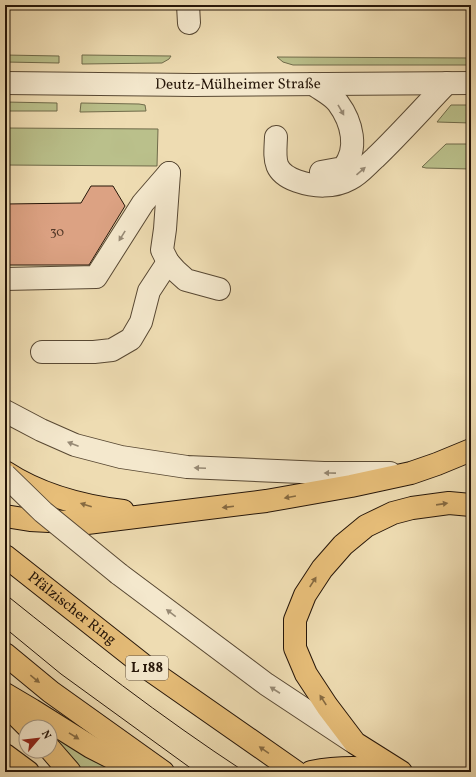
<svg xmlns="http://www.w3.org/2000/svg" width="476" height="777" font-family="Vollkorn,serif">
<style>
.green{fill:#bac08b;stroke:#706b4a}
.building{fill:#dca283;stroke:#261609}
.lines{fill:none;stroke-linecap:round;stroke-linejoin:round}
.minor-casing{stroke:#584833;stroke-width:24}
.major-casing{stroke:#261609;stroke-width:24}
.highway-casing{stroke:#261609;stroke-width:24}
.minor{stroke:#f4e8cd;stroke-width:22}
.major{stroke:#e7be79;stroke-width:22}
.highway{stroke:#e7be79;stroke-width:22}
.tram{stroke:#261609;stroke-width:1}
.minor-bridge-casing{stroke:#584833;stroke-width:24;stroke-linecap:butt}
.minor-bridge{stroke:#f4e8cd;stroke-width:22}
.oneway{fill:#978a75}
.oneway2{fill:#866a41}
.labels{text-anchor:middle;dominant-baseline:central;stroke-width:3;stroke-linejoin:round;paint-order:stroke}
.number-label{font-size:13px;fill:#543928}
.shield{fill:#f4e8cd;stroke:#645544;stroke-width:1}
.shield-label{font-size:14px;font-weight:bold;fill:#261609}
.street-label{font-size:15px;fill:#261609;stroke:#f4e8cd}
</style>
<rect width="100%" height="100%" fill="#eedcb2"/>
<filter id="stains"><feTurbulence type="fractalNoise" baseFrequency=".005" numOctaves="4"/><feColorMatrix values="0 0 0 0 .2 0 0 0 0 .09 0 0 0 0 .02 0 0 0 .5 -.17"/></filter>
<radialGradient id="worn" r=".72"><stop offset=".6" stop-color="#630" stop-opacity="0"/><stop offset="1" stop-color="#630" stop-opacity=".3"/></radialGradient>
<!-- green -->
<g class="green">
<path d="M5 55 59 56V63L5 62Z"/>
<path d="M82 55 171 56 169 59 162 63 82 64Z"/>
<path d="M277 57 471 58V65H293L283 62Z"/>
<path d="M5 102 57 103V111H5Z"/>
<path d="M81 103 139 104 145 105 146 111 80 112Z"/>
<path d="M451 105H471V123L437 122Z"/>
<path d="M5 128 158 129 157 166 5 165Z"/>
<path d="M446 144H471V169L426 168 422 167Z"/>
<path d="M50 729 116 772H80L50 740Z"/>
</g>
<!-- building -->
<path class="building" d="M91 186H113L125 206 89 265H5V204L81 203Z"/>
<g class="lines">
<!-- minor casing -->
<g class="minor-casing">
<g id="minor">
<path d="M188 5 189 23"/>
<path id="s1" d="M5 83 194 85 471 83"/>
<path d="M313 84C321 90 332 95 338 103 352 122 359 149 343 168L321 172"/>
<path d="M276 137C275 159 272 172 297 181 314 187 334 188 350 179 360 174 367 165 375 158 400 134 423 108 447 83"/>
<path d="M169 173 165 229 162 250 168 262 176 271 186 280 219 289"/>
<path d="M5 279 96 277 143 203 169 173"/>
<path d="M42 352H94L112 350 131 339 141 322 149 291 168 262"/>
<path d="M5 411 41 430 75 445 121 457 187 467 324 473H390"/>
<path d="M119 574 266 684 352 741"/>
</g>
</g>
<!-- major casing -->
<g class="major-casing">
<g id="major">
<path id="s2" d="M5 556 147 668 296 772"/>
<path d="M5 654 51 692 163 772"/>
<path d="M5 694 32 710 91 747 140 772"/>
<path d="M311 772C342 766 368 767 398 772"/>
</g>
</g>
<!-- highway casing -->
<g class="highway-casing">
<g id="highway">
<path d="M5 472C40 495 82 506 123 511"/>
<path d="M5 516 30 520 87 523 266 501 351 486 411 473 437 464 471 450"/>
<path d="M5 704 28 727"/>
<path d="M50 749 70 772"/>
<path d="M5 755 28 772"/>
<path d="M401 772 355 743 327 706 306 674 295 648V620L305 595 322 569 343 545 366 526 393 513 412 508 449 503 471 505"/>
</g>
</g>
<!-- minor -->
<use href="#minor" class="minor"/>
<!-- major -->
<use href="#major" class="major"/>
<!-- highway -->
<use href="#highway" class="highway"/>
<!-- tram -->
<g class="tram">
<path d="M5 594C82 656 161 717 245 772"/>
<path d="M5 628 61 674 196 772"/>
</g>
<!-- minor-bridge casing -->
<g class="minor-bridge-casing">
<path id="minor-bridge" d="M5 475 43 512 119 574"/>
</g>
<!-- minor-bridge -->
<use href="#minor-bridge" class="minor-bridge"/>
</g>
<!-- one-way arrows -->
<defs><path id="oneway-solid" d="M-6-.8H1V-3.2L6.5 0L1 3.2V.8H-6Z"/></defs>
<g class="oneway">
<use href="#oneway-solid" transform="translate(341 110) rotate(60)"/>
<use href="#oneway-solid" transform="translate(361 171) rotate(-41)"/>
<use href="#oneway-solid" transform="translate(122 236) rotate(122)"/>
<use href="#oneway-solid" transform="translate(73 444) rotate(-159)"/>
<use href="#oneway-solid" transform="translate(200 468) rotate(-178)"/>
<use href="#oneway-solid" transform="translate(330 473) rotate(-179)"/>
<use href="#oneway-solid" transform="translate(171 613) rotate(-143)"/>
<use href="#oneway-solid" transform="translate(275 690) rotate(-147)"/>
</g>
<g class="oneway2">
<use href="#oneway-solid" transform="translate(290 497) rotate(170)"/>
<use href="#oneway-solid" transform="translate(442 504) rotate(-8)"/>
<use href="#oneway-solid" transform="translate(86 505) rotate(-163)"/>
<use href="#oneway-solid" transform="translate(228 507) rotate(173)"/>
<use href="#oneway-solid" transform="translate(313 582) rotate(-57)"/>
<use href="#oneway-solid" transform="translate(35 679) rotate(39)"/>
<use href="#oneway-solid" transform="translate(323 700) rotate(-123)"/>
<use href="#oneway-solid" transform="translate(74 736) rotate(32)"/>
<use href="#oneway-solid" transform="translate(264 750) rotate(-145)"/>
</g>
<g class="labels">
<!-- number labels -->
<g class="number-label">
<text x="57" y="233">30</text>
</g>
<!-- shield labels -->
<rect class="shield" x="126" y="656" width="42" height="24" rx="3"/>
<g class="shield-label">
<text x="147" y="668">L 188</text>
</g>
<!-- street labels -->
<g class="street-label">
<text stroke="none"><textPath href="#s1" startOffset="233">Deutz-Mülheimer Straße</textPath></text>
<text stroke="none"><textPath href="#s2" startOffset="85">Pfälzischer Ring</textPath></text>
</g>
</g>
<!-- margin -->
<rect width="476" height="777" fill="none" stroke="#eedcb2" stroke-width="20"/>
<rect x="6" y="6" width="464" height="765" fill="none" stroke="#261609" stroke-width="2"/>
<rect x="10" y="10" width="456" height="757" fill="none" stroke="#261609"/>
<!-- north arrow -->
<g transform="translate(38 739) rotate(62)"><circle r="19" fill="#f4e8cd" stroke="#a2947f"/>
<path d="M0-3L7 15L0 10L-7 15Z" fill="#8f2418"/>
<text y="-6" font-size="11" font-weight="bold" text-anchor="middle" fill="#261609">N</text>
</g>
<rect width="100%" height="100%" filter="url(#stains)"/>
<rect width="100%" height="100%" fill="url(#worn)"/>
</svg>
